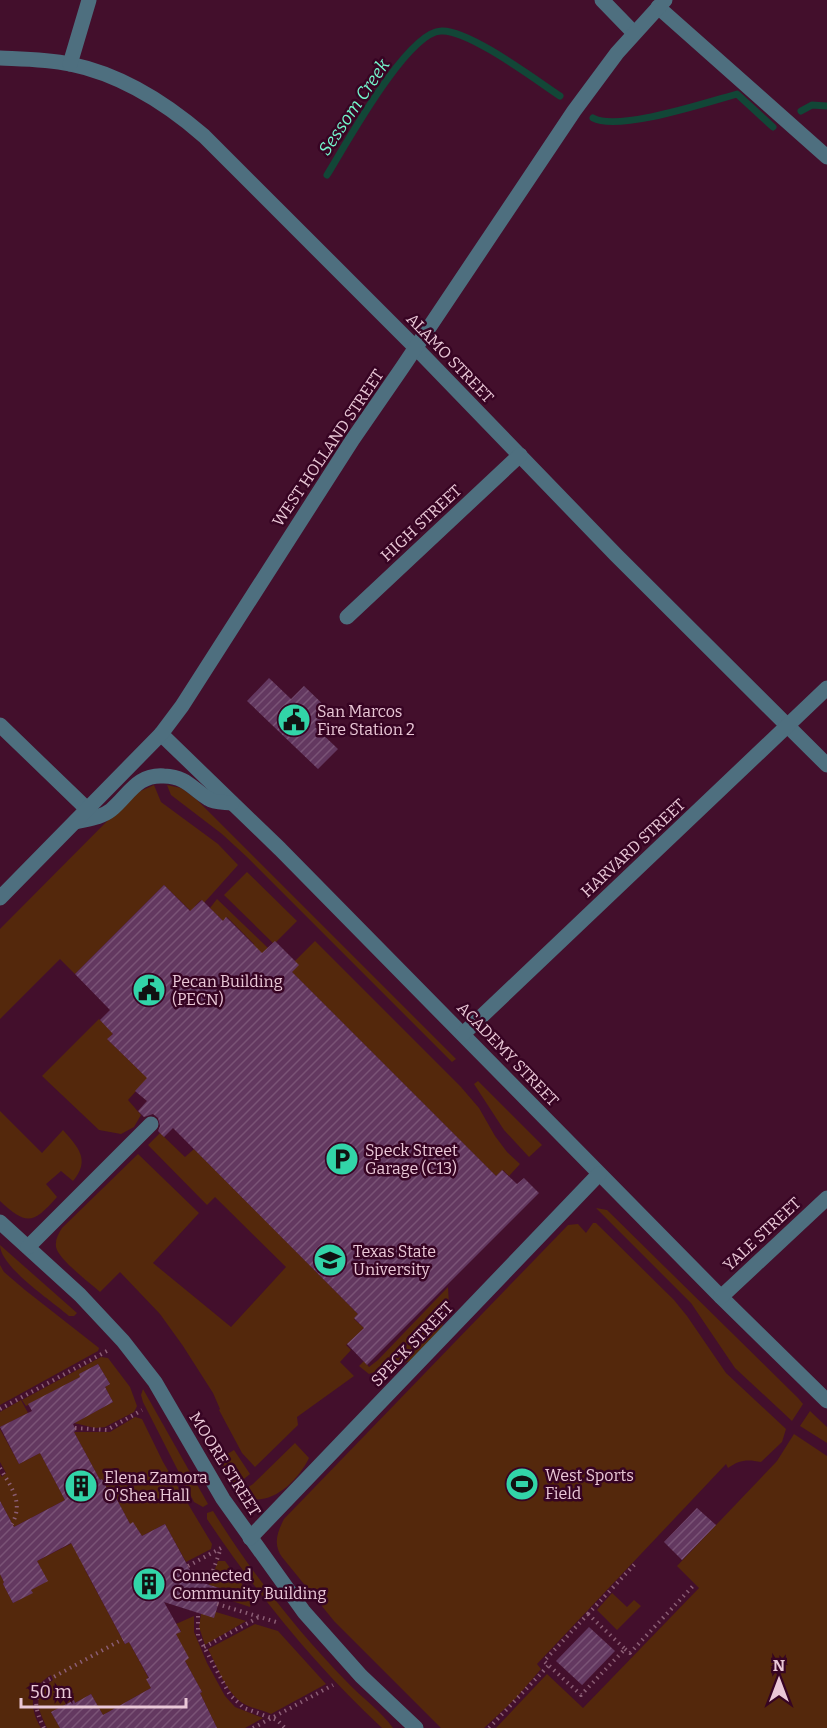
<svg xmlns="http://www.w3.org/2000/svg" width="827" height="1728" font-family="Bitter,serif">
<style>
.green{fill:#54280c}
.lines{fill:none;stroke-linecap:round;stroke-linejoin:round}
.stream{stroke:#124637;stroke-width:7}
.building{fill:url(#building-hatch)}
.path{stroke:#8b5e75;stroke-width:4;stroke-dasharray:1.5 4.5;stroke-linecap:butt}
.minor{stroke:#4e6f7f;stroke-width:15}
.labels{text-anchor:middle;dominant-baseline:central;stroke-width:5;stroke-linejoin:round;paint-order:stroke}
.street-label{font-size:16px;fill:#eac8d7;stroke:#370423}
.poi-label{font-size:16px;fill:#eac8d7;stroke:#370423;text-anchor:start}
.water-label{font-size:18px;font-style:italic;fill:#74f6cc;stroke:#370423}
</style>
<defs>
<pattern id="building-hatch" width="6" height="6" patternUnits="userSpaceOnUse" patternTransform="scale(1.5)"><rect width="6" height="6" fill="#633860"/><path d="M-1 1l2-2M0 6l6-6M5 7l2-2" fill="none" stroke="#7a5376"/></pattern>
</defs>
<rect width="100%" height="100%" fill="#430f2c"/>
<!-- green -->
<g class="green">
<path d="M154 785 161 802 218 844 238 865 204 903 201 900 195 906V915L164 885 75 974 60 959 0 1019V929L134 794Z"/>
<path d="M167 785 181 788 196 799 456 1059 452 1062 247 857 222 834 171 795Z"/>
<path d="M247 872 297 921 274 944 224 895Z"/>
<path d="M217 899 268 948 244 971 128 1100 141 1115 134 1127 121 1134 99 1130 42 1076 99 1019 113 1033 108 1040 143 1074 178 1039 169 1029 254 944 227 917 223 921 210 908Z"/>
<path d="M315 941 461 1087 479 1108 495 1136 507 1152 520 1164 509 1176 503 1170 496 1176 292 972 295 961Z"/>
<path d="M478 1081 542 1145 529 1157 504 1130 474 1084Z"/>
<path d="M0 1111 42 1153 63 1130C78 1147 91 1160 73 1181L61 1171 46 1184 57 1197C33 1224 27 1226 0 1201Z"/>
<path d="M160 1133 185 1157 194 1149 358 1314 354 1319 364 1328 346 1345 351 1350 340 1362 354 1376 297 1417 298 1425 255 1467 242 1453 219 1410 220 1409 213 1393 183 1346 160 1314 120 1272 100 1292C90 1283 58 1259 56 1247 55 1240 58 1234 62 1228L138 1154 199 1213 153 1263 231 1327 286 1267 215 1197 207 1205 148 1145Z"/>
<path d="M596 1208 607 1210 798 1398 803 1404 792 1421 735 1368 691 1303Z"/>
<path d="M593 1223H596L674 1300 687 1316 726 1373 786 1429 782 1442 761 1462C747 1459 739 1460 728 1468L726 1464 537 1664 541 1669 516 1698 484 1728H441L334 1621 282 1557C273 1544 277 1533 284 1519L568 1225 578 1224 586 1233Z"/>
<path d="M0 1245 77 1313 74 1316H69C52 1301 0 1267 0 1245Z"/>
<path d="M0 1265 4 1272 25 1290 99 1348 98 1351 0 1405Z"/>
<path d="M448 1287 449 1306 440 1332 411 1361 390 1366 369 1374 359 1366 364 1361 369 1367 378 1360Z"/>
<path d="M101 1357 108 1358 130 1387 137 1406 134 1412 105 1427 95 1428 74 1423 113 1402 105 1387 110 1384 98 1364 80 1374V1377L26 1406 22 1400Z"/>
<path d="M143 1389 208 1504 203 1507 194 1502 143 1402 141 1395Z"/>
<path d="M21 1400 28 1413 0 1427V1412Z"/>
<path d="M810 1411 827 1427V1443L800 1426Z"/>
<path d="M135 1417 142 1419 163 1462 212 1544 211 1549 186 1562 165 1524 142 1536 133 1523 130 1524 113 1492 110 1494 102 1479 100 1480 74 1432H110Z"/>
<path d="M0 1429 19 1464 40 1453 65 1500 14 1527 0 1501V1474L2 1477 6 1473 0 1462Z"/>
<path d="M794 1434 827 1456V1728H496L547 1674 583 1708 699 1588 677 1566 777 1461Z"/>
<path d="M295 1443 309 1458C297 1483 266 1512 238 1494L253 1484Z"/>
<path d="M234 1450 250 1474 234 1487 217 1460Z"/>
<path d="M213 1511C251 1572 297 1631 348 1683 362 1698 381 1711 393 1728H382C315 1666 258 1595 207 1519V1513Z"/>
<path d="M90 1534 84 1568 125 1644 129 1642 148 1677 147 1679 151 1688 103 1715 91 1694 75 1703 74 1700 51 1712 60 1728H47C37 1707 32 1695 53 1680L51 1675C29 1688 29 1708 41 1728H0V1574L4 1582 3 1584 13 1603 32 1593 31 1590 47 1581 37 1561Z"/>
<path d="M218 1561H225L252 1598 250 1607 220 1597 209 1585Z"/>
<path d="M612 1593 627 1607 634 1600 641 1606 617 1630 597 1610Z"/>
<path d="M216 1612 246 1621 205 1645 199 1627 201 1614Z"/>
<path d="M194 1616V1632L207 1663 225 1696 235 1707 263 1718 245 1728H217L200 1693 202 1692 185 1661 176 1634 181 1631 176 1624Z"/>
<path d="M255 1624 278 1631 326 1684 271 1714C264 1711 256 1709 248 1706 227 1697 218 1668 208 1649Z"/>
</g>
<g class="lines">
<!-- stream -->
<g class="stream">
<path d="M801 111 812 105 827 106"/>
<path d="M593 118C618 132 708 102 737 94L773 127"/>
<path d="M327 175C345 146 407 32 441 31 468 29 536 80 560 96"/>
</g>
</g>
<!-- building -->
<g class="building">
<path d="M269 678 291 699 304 686 331 712 315 727 338 749 318 769 247 701Z"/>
<path d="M164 885 190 911 202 900 223 921 226 917 262 953 275 941 299 965 292 972 496 1176 502 1170 517 1184 524 1178 539 1193 367 1365 347 1344 364 1328 354 1318 358 1314 173 1128 164 1137 158 1131 160 1126 158 1118 153 1114 144 1117 138 1111 147 1101 135 1091 147 1078 107 1039 113 1034 100 1020 110 1010 75 974Z"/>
<path d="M98 1364 110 1384 105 1387 113 1402 73 1424 76 1430 74 1432 100 1480 102 1479 110 1494 113 1492 130 1524 133 1522 142 1536 165 1524 196 1581 223 1589 214 1618 164 1602 181 1632 176 1634 189 1658 185 1661 202 1692 200 1693 217 1728H60L51 1712 74 1700 75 1703 91 1694 103 1715 151 1688 146 1679 149 1678 129 1642 125 1644 71 1543 37 1561 48 1581 31 1590 33 1593 13 1603 3 1584 4 1582 0 1574V1501L14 1527 65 1500 40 1453 19 1464 0 1427 32 1411 28 1404 80 1377 79 1374Z"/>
<path d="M697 1508 716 1525 682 1560 664 1542Z"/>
<path d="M589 1627 615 1651 582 1685 556 1661Z"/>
</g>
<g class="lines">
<!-- path -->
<g class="path">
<path d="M0 1409 107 1351"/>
<path d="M75 1428 107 1430 142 1410"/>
<path d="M0 1468C11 1487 24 1502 12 1524"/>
<path d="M188 1566 221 1548 208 1585"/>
<path d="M217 1604 276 1622"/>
<path d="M588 1614 625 1649 581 1695 544 1661Z"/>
<path d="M588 1614 635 1564"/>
<path d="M198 1616V1636L230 1695 244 1708 277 1720 285 1728"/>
<path d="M204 1647 259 1617"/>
<path d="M625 1649 630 1653 693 1586"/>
<path d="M44 1728C35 1710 31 1695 48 1680L123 1639"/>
<path d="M253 1728 333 1685"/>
<path d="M489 1728 549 1665"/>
</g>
<!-- minor -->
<g class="minor">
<path d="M602 0 634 33"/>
<path d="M658 7 827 157"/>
<path d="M0 58C23 59 47 59 70 64 119 74 166 103 204 136L415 347 616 555 827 765"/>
<path d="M70 64 89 0"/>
<path d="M347 617 520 455"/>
<path d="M0 725 87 809"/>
<path d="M161 734 280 849 721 1297 827 1401"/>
<path d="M75 822C87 819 101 818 111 810 129 795 137 774 164 776 187 777 191 788 209 799 214 803 225 802 232 803"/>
<path d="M0 898 161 734 182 706 353 439 402 368 574 111 617 53 665 0"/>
<path d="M463 1034 827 688"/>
<path d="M0 1222 80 1295 123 1341 155 1382 223 1499 304 1612 361 1676 416 1728"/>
<path d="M28 1247 151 1124"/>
<path d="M721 1297 827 1198"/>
<path d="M250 1538 599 1174"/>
</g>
</g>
<!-- icons -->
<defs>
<g id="civic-disc" transform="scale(1.725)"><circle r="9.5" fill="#32d4a8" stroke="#370423"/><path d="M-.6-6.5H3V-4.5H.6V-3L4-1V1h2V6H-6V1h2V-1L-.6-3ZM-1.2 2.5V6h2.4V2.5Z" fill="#111"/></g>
<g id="parking-disc" transform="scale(1.725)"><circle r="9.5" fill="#32d4a8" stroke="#370423"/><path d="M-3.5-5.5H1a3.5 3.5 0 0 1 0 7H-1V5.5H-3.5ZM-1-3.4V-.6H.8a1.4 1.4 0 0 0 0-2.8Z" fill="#111"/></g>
<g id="university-disc" transform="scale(1.725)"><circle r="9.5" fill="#32d4a8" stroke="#370423"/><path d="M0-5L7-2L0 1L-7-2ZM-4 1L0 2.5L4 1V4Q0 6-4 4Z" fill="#111"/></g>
<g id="stadium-disc" transform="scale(1.725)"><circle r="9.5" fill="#32d4a8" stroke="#370423"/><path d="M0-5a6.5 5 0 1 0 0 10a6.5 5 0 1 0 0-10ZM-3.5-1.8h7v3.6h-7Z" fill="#111"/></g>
<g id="building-disc" transform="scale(1.725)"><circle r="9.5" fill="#32d4a8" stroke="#370423"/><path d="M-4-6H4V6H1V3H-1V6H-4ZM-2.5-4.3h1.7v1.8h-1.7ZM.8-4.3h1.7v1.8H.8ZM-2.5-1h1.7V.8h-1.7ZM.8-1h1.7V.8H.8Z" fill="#111"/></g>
</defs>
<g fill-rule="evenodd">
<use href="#civic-disc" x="294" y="720"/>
<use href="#civic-disc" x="149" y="990"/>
<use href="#parking-disc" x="342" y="1159"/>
<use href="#university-disc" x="330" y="1260"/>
<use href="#stadium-disc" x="522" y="1484"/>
<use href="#building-disc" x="81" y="1486"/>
<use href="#building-disc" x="149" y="1584"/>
</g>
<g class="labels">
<!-- street labels -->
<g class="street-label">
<text transform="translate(450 358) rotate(46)">ALAMO STREET</text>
<text transform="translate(328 448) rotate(-56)">WEST HOLLAND STREET</text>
<text transform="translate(421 523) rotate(-43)">HIGH STREET</text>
<text transform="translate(633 848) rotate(-43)">HARVARD STREET</text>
<text transform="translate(508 1054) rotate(46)">ACADEMY STREET</text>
<text transform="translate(762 1234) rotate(-43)">YALE STREET</text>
<text transform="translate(412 1344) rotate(-46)">SPECK STREET</text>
<text transform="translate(225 1464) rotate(58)">MOORE STREET</text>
</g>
<!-- poi labels -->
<g class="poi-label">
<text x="317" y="711">San Marcos<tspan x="317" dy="18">Fire Station 2</tspan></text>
<text x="172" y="981">Pecan Building<tspan x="172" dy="18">(PECN)</tspan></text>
<text x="365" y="1150">Speck Street<tspan x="365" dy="18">Garage (C13)</tspan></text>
<text x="353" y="1251">Texas State<tspan x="353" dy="18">University</tspan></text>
<text x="545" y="1475">West Sports<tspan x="545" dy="18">Field</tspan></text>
<text x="104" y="1477">Elena Zamora<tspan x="104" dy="18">O'Shea Hall</tspan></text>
<text x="172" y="1575">Connected<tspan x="172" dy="18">Community Building</tspan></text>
</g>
<!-- water labels -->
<g class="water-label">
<text transform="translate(354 107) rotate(-56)">Sessom Creek</text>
</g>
</g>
<!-- north arrow -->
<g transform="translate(779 1680)" stroke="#370423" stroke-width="4.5" paint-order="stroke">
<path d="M0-4.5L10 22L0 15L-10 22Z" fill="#eac8d7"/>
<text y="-9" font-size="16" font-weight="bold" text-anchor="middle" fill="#eac8d7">N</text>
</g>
<!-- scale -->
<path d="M21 1698v9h165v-9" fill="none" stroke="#eac8d7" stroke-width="3"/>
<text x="30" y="1698" font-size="18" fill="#eac8d7" stroke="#370423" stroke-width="4.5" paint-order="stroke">50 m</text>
</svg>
